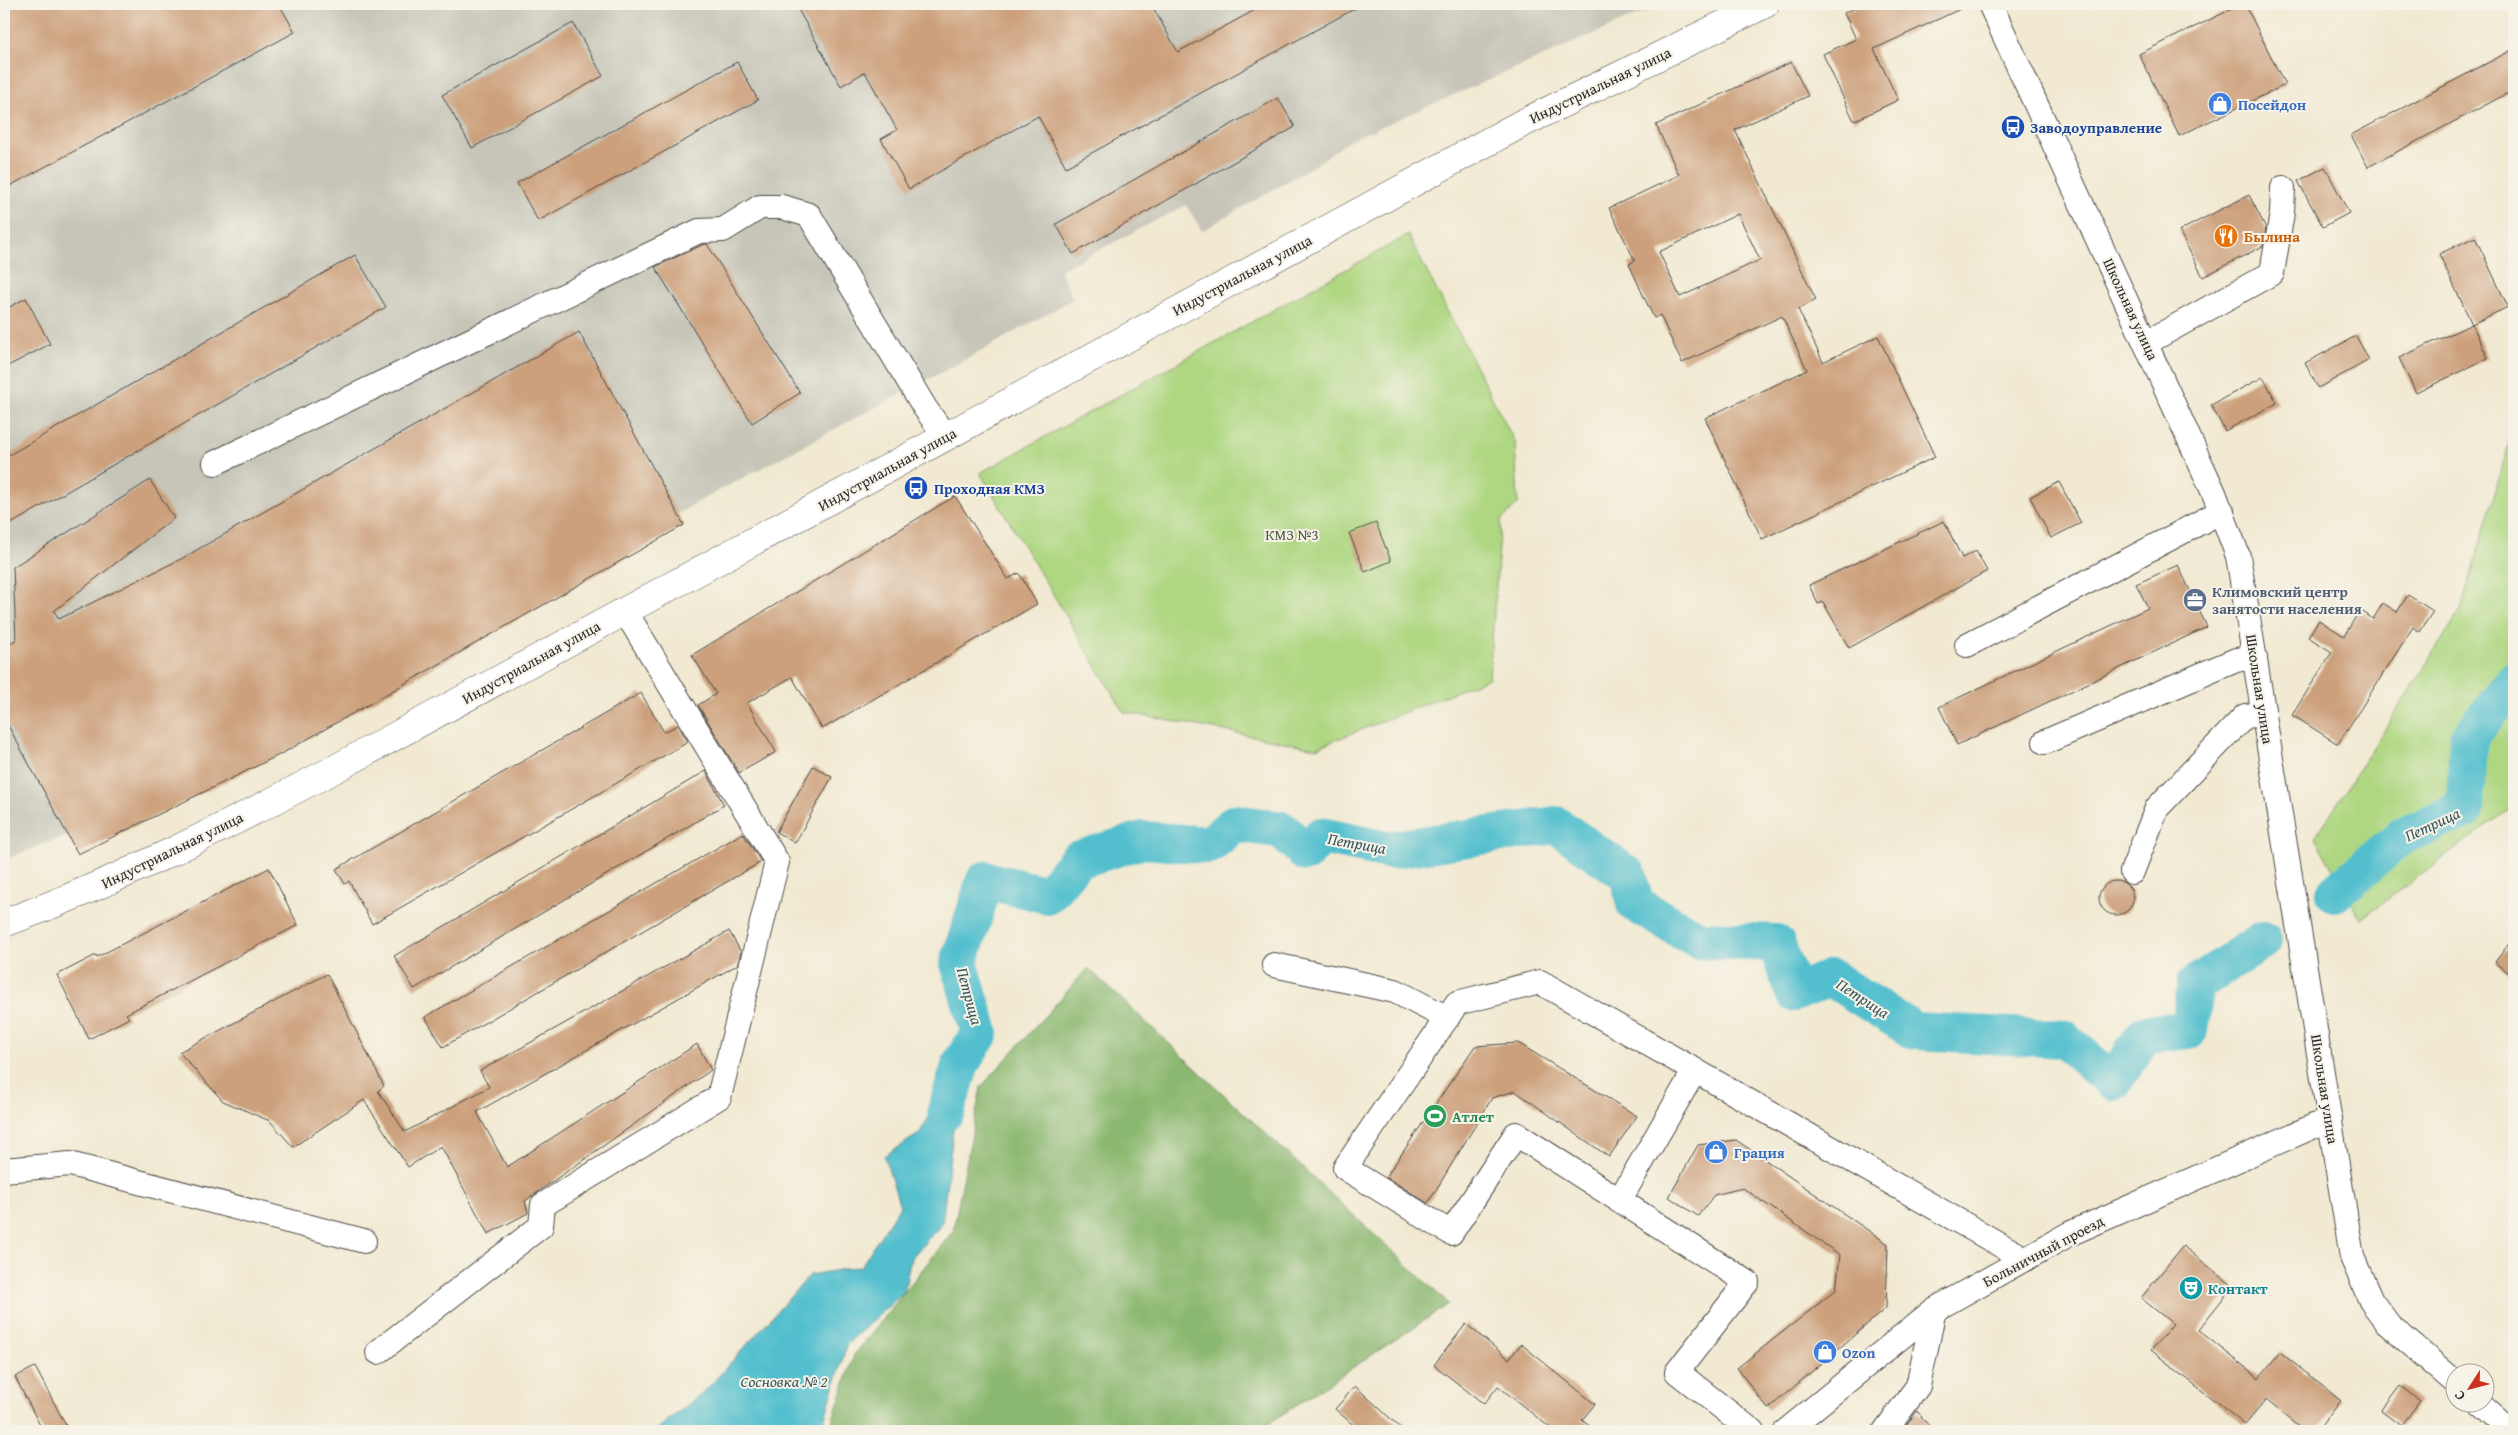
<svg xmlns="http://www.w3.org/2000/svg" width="2518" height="1435" font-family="'Gentium Book Plus',serif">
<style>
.industrial{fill:#c6c5b8}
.green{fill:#afd782;stroke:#6d8156}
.forest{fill:#8bb870;stroke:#5b724e}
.water{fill:#53bfce;stroke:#3f757c}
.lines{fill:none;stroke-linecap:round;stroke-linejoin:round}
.river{stroke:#53bfce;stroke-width:38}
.building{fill:#cca07b;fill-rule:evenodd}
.minor-casing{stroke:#494844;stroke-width:26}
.major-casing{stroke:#494844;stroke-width:29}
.minor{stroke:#fff;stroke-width:24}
.major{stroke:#fff;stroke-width:28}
.labels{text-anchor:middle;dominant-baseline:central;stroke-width:4;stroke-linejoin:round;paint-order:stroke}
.street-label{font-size:15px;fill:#2b2b2b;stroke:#f7f3e8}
.shop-label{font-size:15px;font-weight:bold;fill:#366cbe;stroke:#f7f3e8;text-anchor:start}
.transit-label{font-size:15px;font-weight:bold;fill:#164399;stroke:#f7f3e8;text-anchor:start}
.food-label{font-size:15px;font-weight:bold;fill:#c56008;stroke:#f7f3e8;text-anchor:start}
.park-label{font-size:15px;fill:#4c5641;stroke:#f7f3e8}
.service-label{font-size:15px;font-weight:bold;fill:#4e5e75;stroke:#f7f3e8;text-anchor:start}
.leisure-label{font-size:15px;font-weight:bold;fill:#27864d;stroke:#f7f3e8;text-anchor:start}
.culture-label{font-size:15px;font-weight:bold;fill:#0d838f;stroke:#f7f3e8;text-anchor:start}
.water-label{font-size:16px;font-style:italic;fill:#37575c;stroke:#f7f3e8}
</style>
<rect width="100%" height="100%" fill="#f7f3e8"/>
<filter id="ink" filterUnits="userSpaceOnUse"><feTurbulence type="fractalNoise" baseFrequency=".02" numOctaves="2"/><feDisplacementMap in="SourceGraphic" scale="10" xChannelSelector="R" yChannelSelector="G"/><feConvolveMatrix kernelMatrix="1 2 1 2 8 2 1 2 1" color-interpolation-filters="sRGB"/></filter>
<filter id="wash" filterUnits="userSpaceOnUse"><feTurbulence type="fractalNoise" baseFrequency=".0096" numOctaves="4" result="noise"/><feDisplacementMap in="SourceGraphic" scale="20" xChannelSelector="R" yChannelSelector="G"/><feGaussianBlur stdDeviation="1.12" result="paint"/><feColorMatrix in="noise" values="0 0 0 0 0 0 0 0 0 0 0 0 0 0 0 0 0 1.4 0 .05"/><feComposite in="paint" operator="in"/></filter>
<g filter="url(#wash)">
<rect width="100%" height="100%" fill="#f1e9d1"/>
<!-- industrial -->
<path class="industrial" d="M4 4H1663L1350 140 1315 165 1202 231 1186 205 1060 270 1073 299 974 355 707 497 282 737 96 827 44 844 4 860Z"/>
<!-- green -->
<g class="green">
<path d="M1408 235 1515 442 1518 504 1501 521 1489 678 1316 748 1124 712 980 473Z"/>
<path d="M2514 426V805L2361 919 2315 838 2461 610Z"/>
</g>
<!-- forest -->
<path class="forest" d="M1088 968 1449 1304 1257 1431H829L854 1355 953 1231 981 1087Z"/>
<!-- water -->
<path class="water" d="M961 1063 942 1224 911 1258 904 1292 847 1344 821 1431H655L706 1390 810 1275 861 1266 900 1206 884 1156 919 1134Z"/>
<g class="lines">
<!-- river -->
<g class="river">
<path d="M2335 893 2402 836 2465 810 2468 738 2514 682"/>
<path d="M946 1111 961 1063 980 1033 959 963 985 880 1048 895 1077 860 1143 840 1209 845 1235 823 1282 830 1306 853 1321 836 1388 850 1556 825 1628 875 1635 904 1699 940 1776 943 1794 993 1831 978 1914 1031 2064 1039 2113 1082 2145 1034 2189 1030 2196 984 2263 940"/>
</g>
</g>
<g id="blocks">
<!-- building -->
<g class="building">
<path d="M4 4H279L295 32 4 189Z"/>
<path d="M795 4H1151L1178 52 1266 4H1363L1066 167 1038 116 909 189 881 139 897 130 865 72 841 86Z"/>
<path d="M1864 4H1971L1874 49 1898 100 1854 121 1823 54 1856 39 1844 13Z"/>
<path d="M2242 4H2245L2285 85 2179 136 2139 54Z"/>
<path d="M573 23 603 76 472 148 442 95Z"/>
<path d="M2514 49V90L2368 167 2351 135Z"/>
<path d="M737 62 758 100 538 221 517 183Z"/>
<path d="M1791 62 1808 96 1735 130 1816 300 1798 309 1823 362 1878 336 1935 457 1762 539 1705 418 1807 370 1782 316 1682 363 1660 315 1654 318 1644 297 1629 264 1635 261 1609 208 1679 175 1656 125ZM1738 214 1760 260 1680 297 1659 252Z"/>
<path d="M1278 98 1295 127 1073 254 1056 224Z"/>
<path d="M2325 167 2349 213 2323 227 2298 181Z"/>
<path d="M2249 195 2266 228 2263 246 2203 277 2179 231Z"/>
<path d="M2475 237 2508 307 2472 324 2439 254Z"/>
<path d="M707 244 800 393 752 423 655 267 702 245Z"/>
<path d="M355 255 386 307 4 528V458Z"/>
<path d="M26 298 50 344 4 368V310Z"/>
<path d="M2472 324 2488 358 2416 393 2399 358Z"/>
<path d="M579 332 684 525 283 753 78 854 4 718V646L16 640 13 567 150 480 174 518 54 611 59 619 181 559Z"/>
<path d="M2356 336 2369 360 2318 388 2305 363Z"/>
<path d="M2263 377 2277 403 2225 431 2211 405Z"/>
<path d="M2059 482 2081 523 2051 538 2030 497Z"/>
<path d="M955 496 1008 579 1019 573 1037 604 822 729 792 677 747 703 776 752 739 773 698 705 716 694 692 655Z"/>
<path d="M1944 521 1962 558 1976 551 1987 571 1849 648 1823 602 1818 604 1809 585Z"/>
<path d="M1376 523 1391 561 1365 572 1349 533Z"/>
<path d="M2178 565 2207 627 1957 745 1939 707 2148 608 2136 584Z"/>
<path d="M2408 595 2433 611 2420 632 2413 627 2338 744 2292 715 2332 652 2308 637 2319 620 2344 636 2360 610 2373 619 2383 603 2397 612Z"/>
<path d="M641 693 664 732 678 725 688 742 372 924 349 881 345 884 336 869Z"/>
<path d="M813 766 832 777 795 843 776 832Z"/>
<path d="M706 771 724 805 414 989 394 956Z"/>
<path d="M743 833 761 862 443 1047 425 1017Z"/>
<path d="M269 868 298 925 126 1014 129 1018 89 1039 57 975 96 955 97 957Z"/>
<circle cx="2116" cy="898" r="17"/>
<path d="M729 931 741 952 737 965 477 1112 507 1167 697 1044 711 1070 525 1201 528 1213 488 1234 441 1146 408 1167 364 1100 293 1147 270 1121 223 1101 179 1052 327 974 384 1086 378 1091 405 1132 489 1087 480 1071Z"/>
<path d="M2514 937V977L2495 962Z"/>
<path d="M1518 1043 1637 1116 1609 1157 1515 1091 1492 1098 1428 1203 1386 1177 1475 1046Z"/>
<path d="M1736 1140 1888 1244 1886 1308 1768 1409 1737 1368 1836 1290 1840 1255 1743 1188 1714 1195 1698 1216 1669 1197 1698 1145Z"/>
<path d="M2183 1246 2233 1286 2198 1330 2259 1378 2280 1352 2341 1401 2317 1431H2305L2266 1400 2245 1425 2151 1350 2173 1324 2141 1298Z"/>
<path d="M1466 1324 1509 1359 1521 1344 1595 1404 1582 1420 1596 1431H1554L1498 1386 1484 1404 1434 1365Z"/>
<path d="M35 1367 69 1431H43L15 1377Z"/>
<path d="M1355 1386 1404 1431H1360L1335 1409Z"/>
<path d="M2400 1386 2420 1401 2401 1426 2381 1411Z"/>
<path d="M1917 1411 1933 1431H1902Z"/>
</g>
</g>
</g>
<g filter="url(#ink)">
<use href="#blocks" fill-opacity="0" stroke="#494844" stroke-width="1"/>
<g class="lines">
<!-- minor casing -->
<g class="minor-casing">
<g id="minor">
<path d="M1990 4 2214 493 2238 556 2352 1257 2371 1301 2389 1325 2456 1383"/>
<path d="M2146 343 2272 273 2282 213 2283 188"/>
<path d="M215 463 699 231 723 230 760 207H782L809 215 925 408 945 436"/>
<path d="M1967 645 2222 511"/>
<path d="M2045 742 2236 660 2255 657"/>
<path d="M2132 872 2157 808 2245 716 2264 714"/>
<path d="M1274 965 1395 991 1447 1018"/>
<path d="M4 1170 70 1164 364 1241"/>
<path d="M1619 1201 1695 1070"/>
<path d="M378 1352 541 1226 543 1205 719 1097 777 862 625 611"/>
<path d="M2478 1402 2511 1431"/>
<path d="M1752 1431 1677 1372 1747 1282 1516 1134 1451 1233 1345 1168 1457 1003 1540 982 2025 1259"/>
<path d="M1786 1431 1934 1310 2069 1234 2330 1119"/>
<path d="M1885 1431 1918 1386 1934 1310"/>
</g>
</g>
<!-- major casing -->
<g class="major-casing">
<path id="major" d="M4 923C117 882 224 827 331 771L1519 125 1765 4"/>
</g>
<!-- minor -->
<use href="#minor" class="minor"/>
<!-- major -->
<use href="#major" class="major"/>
</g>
</g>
<!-- icons -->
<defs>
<g id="shop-disc" transform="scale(1.25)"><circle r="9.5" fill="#3f7fe0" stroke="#f7f3e8"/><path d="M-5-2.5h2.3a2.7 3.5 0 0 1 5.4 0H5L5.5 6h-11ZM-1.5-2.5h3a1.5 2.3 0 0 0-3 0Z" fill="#fff"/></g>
<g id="bus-disc" transform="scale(1.25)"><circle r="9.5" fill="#1a4fb4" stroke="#f7f3e8"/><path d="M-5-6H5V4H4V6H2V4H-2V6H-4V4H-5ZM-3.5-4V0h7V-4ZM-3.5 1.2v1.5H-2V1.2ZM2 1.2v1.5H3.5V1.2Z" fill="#fff"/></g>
<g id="restaurant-disc" transform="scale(1.25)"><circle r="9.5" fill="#e8710a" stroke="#f7f3e8"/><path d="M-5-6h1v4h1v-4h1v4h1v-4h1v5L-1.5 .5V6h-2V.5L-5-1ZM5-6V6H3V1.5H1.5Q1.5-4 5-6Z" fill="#fff"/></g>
<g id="office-disc" transform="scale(1.25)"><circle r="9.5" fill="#5c6f8a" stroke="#f7f3e8"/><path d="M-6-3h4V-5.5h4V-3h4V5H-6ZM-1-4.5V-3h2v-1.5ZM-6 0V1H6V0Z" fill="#fff"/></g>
<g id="stadium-disc" transform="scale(1.25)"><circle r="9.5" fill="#2e9e5b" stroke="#f7f3e8"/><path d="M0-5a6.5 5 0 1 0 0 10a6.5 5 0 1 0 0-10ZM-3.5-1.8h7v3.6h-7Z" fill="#fff"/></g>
<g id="theatre-disc" transform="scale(1.25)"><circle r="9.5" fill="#0f9aa8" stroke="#f7f3e8"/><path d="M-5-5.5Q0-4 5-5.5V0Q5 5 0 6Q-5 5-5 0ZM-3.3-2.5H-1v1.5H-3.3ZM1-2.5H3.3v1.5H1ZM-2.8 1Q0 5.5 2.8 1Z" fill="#fff"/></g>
</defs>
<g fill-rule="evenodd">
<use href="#shop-disc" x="2220" y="104"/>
<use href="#bus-disc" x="2013" y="127"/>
<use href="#restaurant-disc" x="2226" y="236"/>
<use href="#bus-disc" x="916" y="488"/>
<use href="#office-disc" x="2195" y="600"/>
<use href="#stadium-disc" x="1435" y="1116"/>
<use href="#shop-disc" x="1716" y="1152"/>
<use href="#theatre-disc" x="2191" y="1288"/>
<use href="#shop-disc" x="1825" y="1352"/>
</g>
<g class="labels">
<!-- street labels -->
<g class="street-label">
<text transform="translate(1600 85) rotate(-26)">Индустриальная улица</text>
<text transform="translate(1242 275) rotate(-28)">Индустриальная улица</text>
<text transform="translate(2131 309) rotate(65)">Школьная улица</text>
<text transform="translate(887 469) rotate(-29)">Индустриальная улица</text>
<text transform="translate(531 662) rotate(-29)">Индустриальная улица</text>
<text transform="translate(2260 689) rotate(81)">Школьная улица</text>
<text transform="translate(172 850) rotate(-26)">Индустриальная улица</text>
<text transform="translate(2325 1089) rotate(81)">Школьная улица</text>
<text transform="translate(2043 1251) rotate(-28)">Больничный проезд</text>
</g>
<!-- shop labels -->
<g class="shop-label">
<text x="2238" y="104">Посейдон</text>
<text x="1734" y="1152">Грация</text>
<text x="1842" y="1352">Ozon</text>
</g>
<!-- transit labels -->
<g class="transit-label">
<text x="2030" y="127">Заводоуправление</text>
<text x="934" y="488">Проходная КМЗ</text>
</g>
<!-- food labels -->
<g class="food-label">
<text x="2244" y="236">Былина</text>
</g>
<!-- park labels -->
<g class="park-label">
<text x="1292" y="534">КМЗ №3</text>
</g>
<!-- service labels -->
<g class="service-label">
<text x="2212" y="591">Климовский центр<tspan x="2212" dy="17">занятости населения</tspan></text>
</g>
<!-- leisure labels -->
<g class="leisure-label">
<text x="1452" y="1116">Атлет</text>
</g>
<!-- culture labels -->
<g class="culture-label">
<text x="2208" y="1288">Контакт</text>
</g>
<!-- water labels -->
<g class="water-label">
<text transform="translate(2432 824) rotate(-25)">Петрица</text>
<text transform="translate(1357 843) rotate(10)">Петрица</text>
<text transform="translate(970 996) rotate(75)">Петрица</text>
<text transform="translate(1863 998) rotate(33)">Петрица</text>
<text x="784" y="1381">Сосновка № 2</text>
</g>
</g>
<!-- margin -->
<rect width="2518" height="1435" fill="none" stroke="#f7f3e8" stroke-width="20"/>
<!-- north arrow -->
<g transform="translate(2470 1388) rotate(234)"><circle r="24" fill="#f7f3e8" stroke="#a5a39c"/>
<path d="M0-4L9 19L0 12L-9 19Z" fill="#c8321e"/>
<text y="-8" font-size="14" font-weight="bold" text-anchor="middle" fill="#2b2b2b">С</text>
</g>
</svg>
